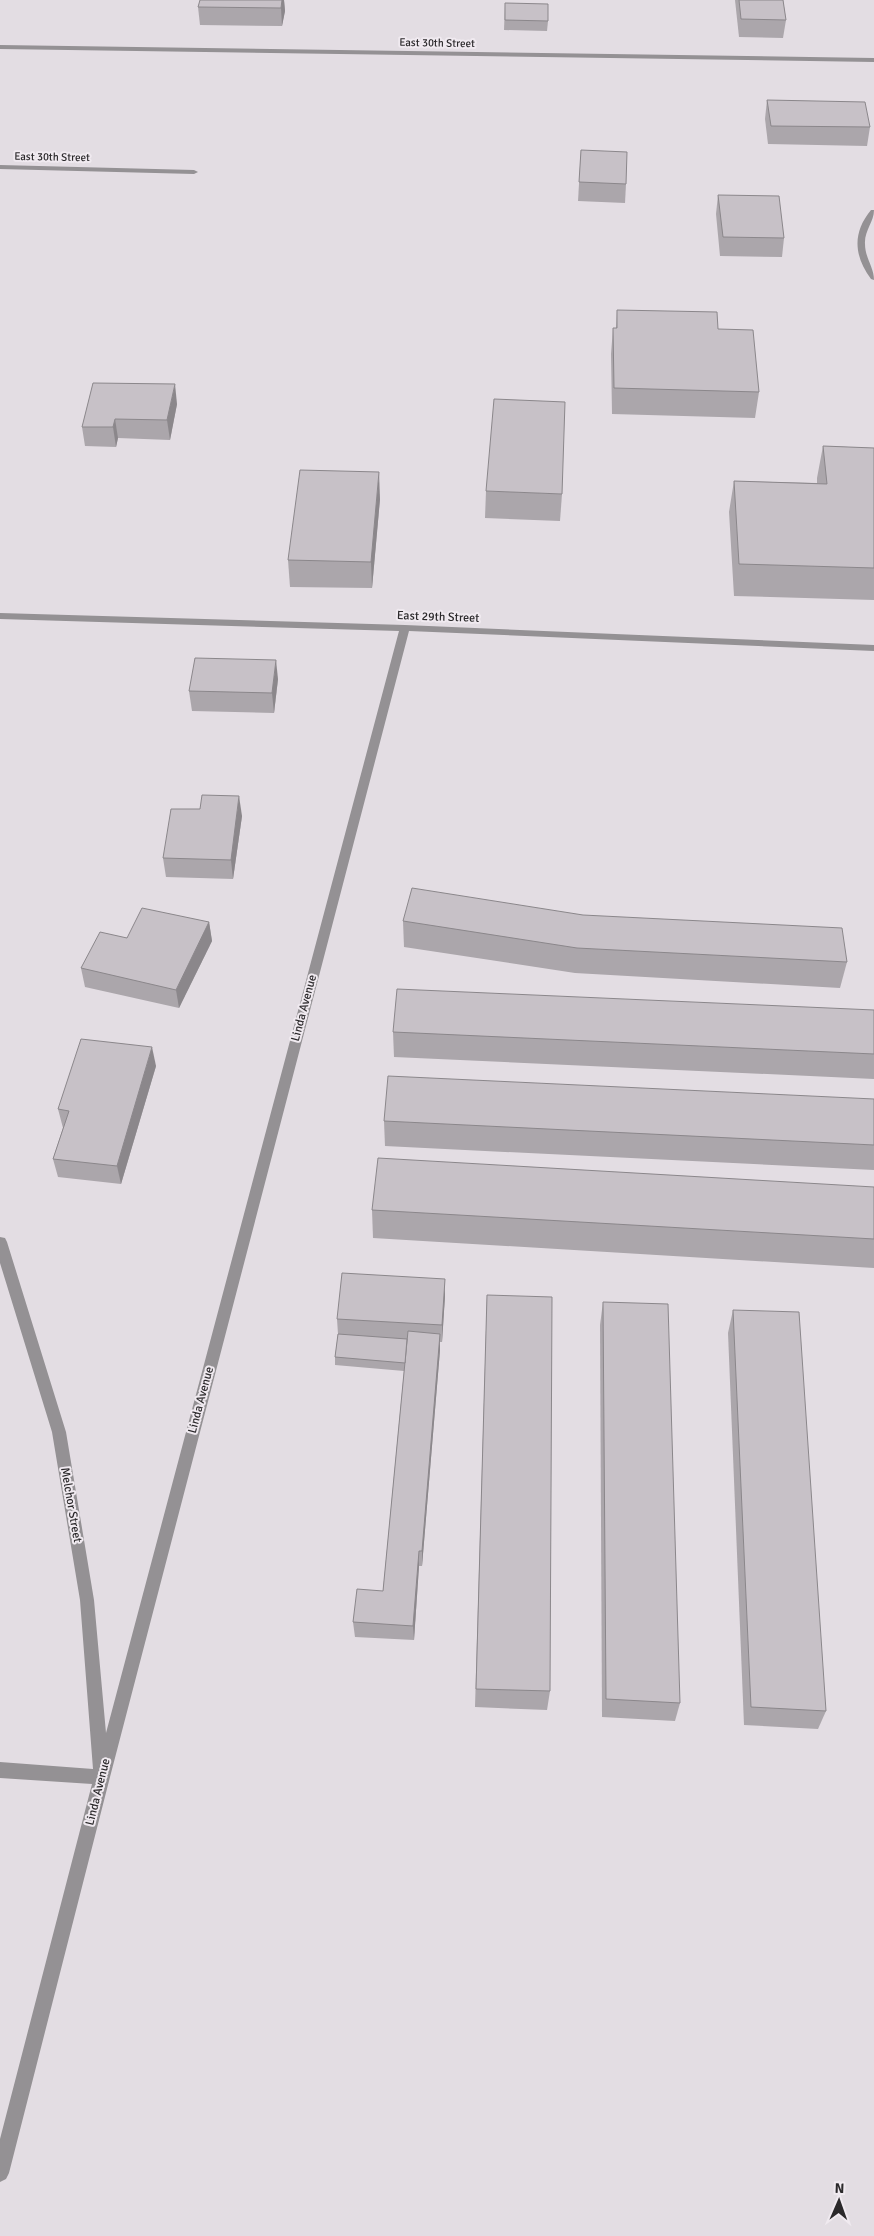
<svg xmlns="http://www.w3.org/2000/svg" width="874" height="2236" font-family="Signika,sans-serif">
<style>
.lines{fill:none;stroke-linecap:round;stroke-linejoin:round}
.lane{fill:#949194;fill-rule:evenodd}
.street{fill:#949194;fill-rule:evenodd}
.wall{fill:#aba6ab}
.shaded-wall{fill:#8b878b}
.building{fill:#c7c1c7;stroke:#8b878b}
.labels{text-anchor:middle;dominant-baseline:central;stroke-width:4;stroke-linejoin:round;paint-order:stroke}
.far-street-label{font-size:11px;fill:#2b292b;stroke:#f0eaf0}
.street-label{font-size:12px;fill:#2b292b;stroke:#f0eaf0}
</style>
<rect width="100%" height="100%" fill="#e3dde3"/>
<g class="lines">
<!-- lane -->
<path class="lane" d="M871 210H874C874 222 864 231 865 244 865 258 874 267 874 280L871 279C854 256 852 233 871 210Z"/>
<!-- street -->
<g class="street">
<path d="M0 45 874 58V62L0 49Z"/>
<path d="M0 165 194 170 198 172 194 174 0 169Z"/>
<path d="M0 613 405 625 874 645V651L409 631 110 1777 9 2173 6 2179 0 2182V2139L92 1784 0 1778V1762L93 1769 80 1600 52 1432 0 1263V1237L5 1238 7 1242 66 1432 94 1600 106 1733 399 631 0 619Z"/>
</g>
</g>
<!-- wall -->
<g class="wall">
<path d="M284 0 285 11 282 26 200 25 198 7Z"/>
<path d="M735 0H783L786 20 783 38 739 37Z"/>
<path d="M505 3 548 21 547 31 504 30Z"/>
<path d="M767 100 870 127 867 146 768 144 765 119Z"/>
<path d="M581 150 626 184 625 203 578 201Z"/>
<path d="M718 195 784 238 782 257 720 256 716 214Z"/>
<path d="M617 310 718 329 759 392 755 418 612 414 611 354 613 328H616Z"/>
<path d="M177 404 170 440 118 438 116 447 85 446 82 427Z"/>
<path d="M823 446 874 448V600L734 596 729 512 734 481 817 483V478Z"/>
<path d="M486 491 562 494 560 521 485 518Z"/>
<path d="M380 499 372 588 290 587 288 560Z"/>
<path d="M278 679 274 713 192 711 189 691Z"/>
<path d="M200 809 242 816 233 879 166 877 163 858Z"/>
<path d="M403 921 847 962 840 988 575 973 404 947Z"/>
<path d="M209 922 212 941 179 1008 85 987 81 968 127 938Z"/>
<path d="M874 1010V1079L394 1057 393 1032Z"/>
<path d="M156 1066 121 1184 58 1177 53 1159 63 1128 58 1109Z"/>
<path d="M874 1099V1170L385 1146 384 1121Z"/>
<path d="M874 1187V1268L373 1238 372 1210Z"/>
<path d="M487 1295 550 1691 547 1710 475 1707Z"/>
<path d="M445 1296 442 1342H440V1350L422 1566H419L414 1640 355 1637 353 1622 383 1591 404 1371 335 1365V1357L338 1334 337 1319Z"/>
<path d="M603 1302 680 1703 675 1721 602 1717 600 1325Z"/>
<path d="M733 1310 826 1711 818 1729 744 1725 728 1333Z"/>
</g>
<!-- shaded-wall -->
<g class="shaded-wall">
<path d="M282 0H284L285 11 282 26 281 8Z"/>
<path d="M175 384 177 404 170 440 167 420Z"/>
<path d="M115 419 118 438 116 447 113 427Z"/>
<path d="M379 472 380 499 372 588 371 562Z"/>
<path d="M276 660 278 679 274 713 272 693Z"/>
<path d="M239 796 242 816 233 879 231 860Z"/>
<path d="M209 922 212 941 179 1008 176 990Z"/>
<path d="M152 1047 156 1066 121 1184 117 1166Z"/>
<path d="M445 1279V1296L442 1342V1325Z"/>
<path d="M440 1334V1350L422 1566V1551Z"/>
<path d="M419 1551V1566L414 1640 413 1626Z"/>
</g>
<!-- building -->
<g class="building">
<path d="M200 0H282L281 8 198 7Z"/>
<path d="M739 0H783L786 20 741 19Z"/>
<path d="M505 3 548 4V21L505 20Z"/>
<path d="M767 100 865 102 870 127 771 126Z"/>
<path d="M581 150 627 152 626 184 579 182Z"/>
<path d="M718 195 779 196 784 238 723 237Z"/>
<path d="M617 310 717 312 718 329 753 330 759 392 614 388 613 328H617Z"/>
<path d="M93 383 175 384 167 420 115 419 113 427H82Z"/>
<path d="M494 399 565 402 562 494 486 491Z"/>
<path d="M823 446 874 448V568L739 564 734 481 827 484Z"/>
<path d="M300 470 379 472 371 562 288 560Z"/>
<path d="M195 658 276 660 272 693 189 691Z"/>
<path d="M202 795 239 796 231 860 163 858 171 809H200Z"/>
<path d="M412 888 583 915 842 928 847 962 577 948 403 921Z"/>
<path d="M142 908 209 922 176 990 81 968 100 932 127 938Z"/>
<path d="M397 989 874 1010V1054L393 1032Z"/>
<path d="M81 1039 152 1047 117 1166 53 1159 69 1111 58 1109Z"/>
<path d="M388 1076 874 1099V1145L384 1121Z"/>
<path d="M378 1158 874 1187V1239L372 1210Z"/>
<path d="M342 1273 445 1279 442 1325 337 1319Z"/>
<path d="M487 1295 552 1297 550 1691 476 1689Z"/>
<path d="M603 1302 668 1304 680 1703 606 1699Z"/>
<path d="M733 1310 799 1312 826 1711 751 1707Z"/>
<path d="M408 1331 440 1334 422 1551H419L413 1626 353 1622 357 1589 383 1591Z"/>
<path d="M338 1334 407 1339 405 1363 335 1357Z"/>
</g>
<g class="labels">
<!-- far-street labels -->
<g class="far-street-label">
<text transform="translate(437 43) rotate(1)">East 30th Street</text>
<text transform="translate(52 157) rotate(1)">East 30th Street</text>
</g>
<!-- street labels -->
<g class="street-label">
<text transform="translate(438 617) rotate(2)">East 29th Street</text>
<text transform="translate(304 1008) rotate(-75)">Linda Avenue</text>
<text transform="translate(201 1400) rotate(-75)">Linda Avenue</text>
<text transform="translate(71 1505) rotate(80)">Melchor Street</text>
<text transform="translate(98 1792) rotate(-76)">Linda Avenue</text>
</g>
</g>
<!-- north arrow -->
<g transform="translate(839 2201) rotate(2)" stroke="#f0eaf0" stroke-width="4" paint-order="stroke">
<path d="M0-4L9 19L0 12L-9 19Z" fill="#2b292b"/>
<text y="-8" font-size="14" font-weight="bold" text-anchor="middle" fill="#2b292b">N</text>
</g>
</svg>
